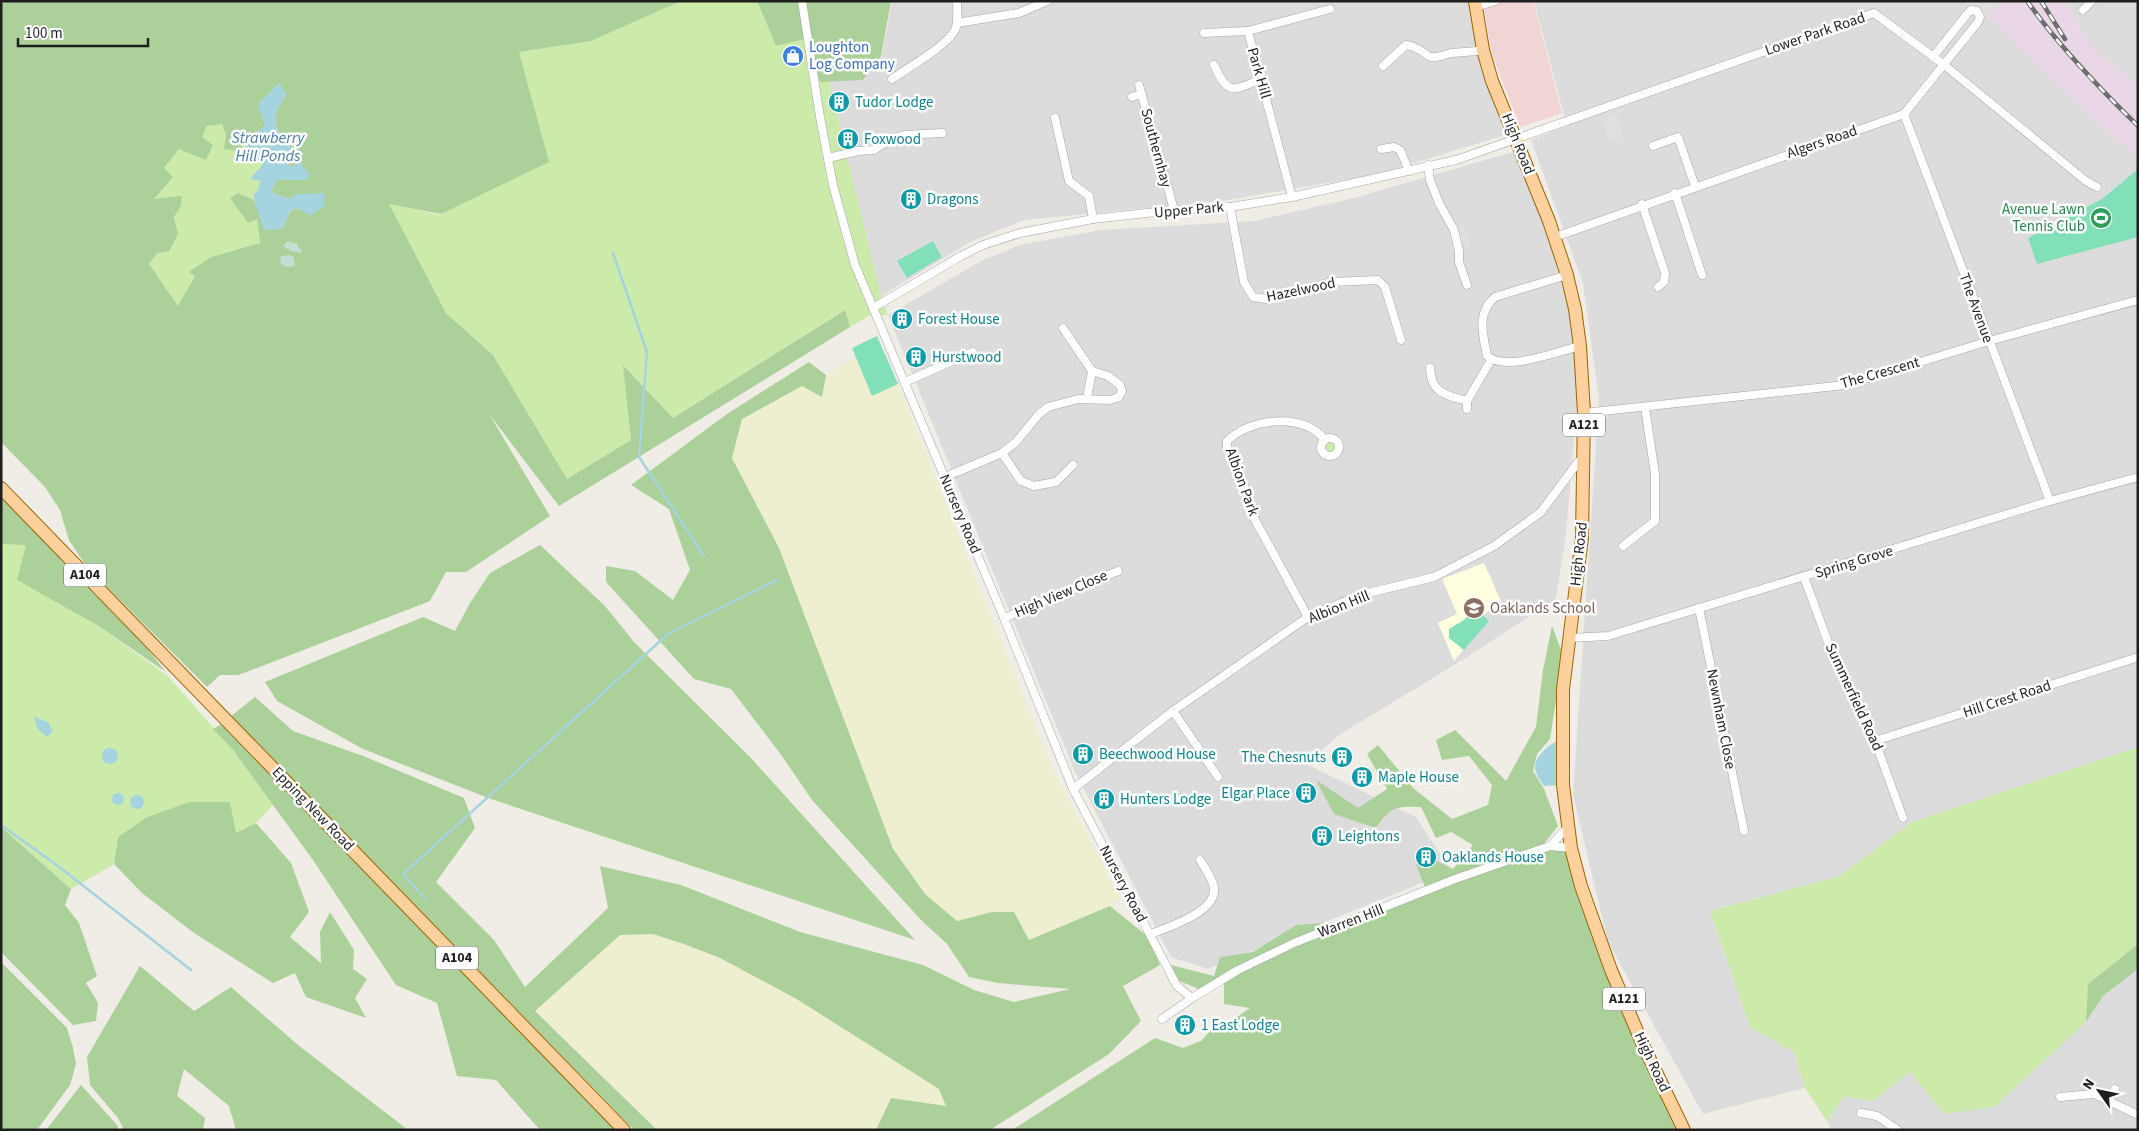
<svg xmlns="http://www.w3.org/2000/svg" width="2139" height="1131" font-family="'Source Sans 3',sans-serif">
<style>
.residential{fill:#dddcdc}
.commercial{fill:#f1d5d5}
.industrial{fill:#e9d7e7}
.education{fill:#fffee0}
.farmland{fill:#eeefd1}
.grass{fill:#ccebab}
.forest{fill:#abd09a;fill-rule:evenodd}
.wetland{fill:#c2dfd1}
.pitch{fill:#82e0b9}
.parking{fill:#dfdfdf}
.water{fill:#a5d3df}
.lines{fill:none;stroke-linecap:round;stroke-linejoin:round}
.stream{stroke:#a5d3df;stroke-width:2.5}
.street-casing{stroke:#a6a6a6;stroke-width:9}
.primary-casing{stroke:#9b6300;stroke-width:14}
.street{stroke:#fff;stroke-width:8}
.primary{stroke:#fdd19d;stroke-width:12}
.rail-casing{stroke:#6d6d6d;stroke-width:4.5}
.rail{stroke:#fff;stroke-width:2.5;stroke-dasharray:8;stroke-linecap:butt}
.labels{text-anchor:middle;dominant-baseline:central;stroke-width:5;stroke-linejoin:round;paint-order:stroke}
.shield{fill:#fff;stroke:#626262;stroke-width:1}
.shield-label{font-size:14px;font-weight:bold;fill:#1f1f1f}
.street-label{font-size:15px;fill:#1f1f1f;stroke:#fff}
.shop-label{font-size:15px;fill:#366cbe;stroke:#fff;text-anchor:start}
.culture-label{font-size:15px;fill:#0d838f;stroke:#fff;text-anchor:start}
.leisure-label{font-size:15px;fill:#27864d;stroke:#fff;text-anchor:end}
.education-label{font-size:15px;fill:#785e54;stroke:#fff;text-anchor:start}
.water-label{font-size:16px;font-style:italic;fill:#467ba9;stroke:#fff}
</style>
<rect width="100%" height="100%" fill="#f0ece6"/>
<!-- residential -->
<g class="residential">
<path d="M892 1H1468L1475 34 1511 133 1379 174 1228 200 1024 220 972 241 881 296 849 204 824 80H863L882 55Z"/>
<path d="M1534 1H1965L2001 28 2016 46 2138 160V169L2102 199 2028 238 2037 263 2138 237V747L1912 822 1840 876 1710 911 1750 1027 1794 1052 1805 1088 1703 1114 1608 942 1573 795 1599 399 1583 283 1531 140 1567 126Z"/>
<path d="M2064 1H2138V86L2093 47Z"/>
<path d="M1516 151 1547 235 1569 309 1579 380 1566 533 1556 599 1456 664 1339 735 1306 764 1416 817 1452 871 1208 969 1171 957 1076 774 888 315 981 261 1020 245 1101 230 1255 221 1354 198Z"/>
<path d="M2138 969V1130H1832L1827 1121 1844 1096 1873 1101 1910 1072 1944 1114 2086 1022 2103 996Z"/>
</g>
<!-- commercial -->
<path class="commercial" d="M1483 1H1533L1562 113 1520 127 1491 51Z"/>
<!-- industrial -->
<path class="industrial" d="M1965 1H2064L2093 47 2138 86V160L2016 46 2001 28Z"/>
<!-- education -->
<path class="education" d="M1484 563 1501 601 1481 617 1487 622 1454 661 1438 623 1457 614 1442 579Z"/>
<!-- farmland -->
<g class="farmland">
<path d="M856 357 872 396 898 384 1050 764 1121 899 1110 906 1029 940 992 912 957 921 925 894 893 849 779 548 732 458 742 420 802 385 822 396 826 375Z"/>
<path d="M653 934 684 944 720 958 795 998 939 1089 946 1106 891 1098 876 1130H657L535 1011 620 935Z"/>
</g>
<!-- grass -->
<g class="grass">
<path d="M681 1H757L776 46 808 38 828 78 881 296 888 315H870L850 327 844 310 673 418 624 366 631 440 567 479 493 355 446 313 388 203 439 215 547 161 519 52 591 41Z"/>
<path d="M222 123 226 134 239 151 247 140V157L264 164 251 179 260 181 258 190 253 196 254 200 238 193 257 219 260 243 211 257 190 272 195 275 178 307 149 264 157 253 178 234 174 217 181 206 153 199C159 181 164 164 178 150 191 138 198 146 207 126Z"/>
<circle cx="1331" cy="447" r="5.5"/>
<path d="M1 544 26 545 97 625 168 676 233 750 273 805 256 823 236 833 189 802 147 817 118 837 114 864 71 889 1 827Z"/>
<path d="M2138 747V944L2088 984 2086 1022 1994 1107 1944 1114 1910 1072 1873 1101 1844 1096 1827 1121 1805 1088 1794 1052 1750 1027 1710 911 1840 876 1912 822Z"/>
</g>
<!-- forest -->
<g class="forest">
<path d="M1 1H681L591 41 519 52 549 162 441 214 389 204 446 313 493 355 567 479 631 440 623 365 673 418 845 310 850 327 559 506 489 414 550 516 466 572H446L430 601 257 668 238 675H220L207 687 86 566 69 540 60 510 45 487 1 442ZM279 83 286 95C267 121 275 128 293 150L288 164 293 168 300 158 306 180 277 179 271 192 289 199 298 208 291 210 282 229 261 218 254 200 238 193 230 198 248 223 257 219 260 243 211 257 189 272 195 276 178 306 149 264 157 253 169 251 178 234 174 217 181 206 182 196 154 199 173 177 164 168 179 149 206 160 213 145 202 137 207 126 222 124 226 134 224 149 239 151 247 140 265 126Z"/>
<path d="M757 1H891L881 56 863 80 820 82 808 38 776 46Z"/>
<path d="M809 362 826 375 822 397 802 386 742 419 732 458 779 548 893 849 925 894 957 921 992 912H1014L1029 940 1110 906 1147 936 1160 965 1123 986 1141 1021 1109 1054 990 1130H876L891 1098 946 1106 939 1089 795 998 720 958 684 944 653 934 620 935 535 1011 657 1130H634L231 716 255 697 293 731 363 756 464 798 475 828 436 882 494 940 525 987 608 908 600 866 681 885 800 932 923 965 974 990 1014 1002 1070 989 998 983 969 977 947 944 921 920 812 800 782 756 731 689 694 679 606 582V566L635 571 673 600 690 570 669 509 631 485 727 414Z"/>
<path d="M1 497 146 647 166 672 97 625 17 580 26 545 1 544Z"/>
<path d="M540 545 605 606 634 642 751 758 915 940 491 799 363 749 277 701 265 682 423 617 455 631 470 603 490 573Z"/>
<path d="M1552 626 1563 655 1550 739 1537 754 1533 771 1544 789 1558 826 1543 845C1552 849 1560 848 1568 854L1680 1130H1012L1155 1038 1183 1048 1201 1041 1212 1029 1230 1022 1250 1008 1224 1004V983L1204 991 1179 981 1171 965 1214 976 1220 957 1253 952 1296 925 1369 920 1426 890 1416 864 1428 857 1453 869 1473 845 1451 832 1436 838 1421 807C1396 806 1391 806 1376 828L1334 814 1316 780 1358 808 1387 789 1367 754 1378 745 1413 788 1452 819 1488 805 1492 785 1469 756 1442 760 1436 740 1455 730 1506 781 1536 727 1543 670Z"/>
<path d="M221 724C355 857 484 996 617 1130H540L496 1080 457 1076 437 1003 396 985 313 860 233 750 213 729Z"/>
<path d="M189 802H230L236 833 256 823 291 863 309 912 290 937 321 963 320 932 330 912 354 950 353 969 367 979 355 998 366 1018 306 997 295 973 273 983 194 933 142 893 114 864 118 837 147 817Z"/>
<path d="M1 827 71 889 65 905 79 923 97 976 86 983 98 1003 96 1021 73 1025 1 952Z"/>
<path d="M2138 944V969L2103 996 2086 1022 2088 984Z"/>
<path d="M1 962 67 1028 73 1048 76 1064 70 1085 37 1130H1Z"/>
<path d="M140 966 194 1011 231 987 298 1045 408 1130H236L229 1106 184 1069 177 1096 205 1118 203 1130H124L118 1118 90 1085 87 1057Z"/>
<path d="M81 1085 118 1126V1130H46Z"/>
</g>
<!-- wetland -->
<g class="wetland">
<path d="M288 241 297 244 303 253 291 251 283 246Z"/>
<path d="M289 255 294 257 295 266 286 267 280 263 281 256Z"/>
</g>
<!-- pitch -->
<g class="pitch">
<path d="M2138 169V237L2037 264 2028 238 2102 199Z"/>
<path d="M933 241 942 257 907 278 897 261Z"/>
<path d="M877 336 898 384 872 396 852 348Z"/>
<path d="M1474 608 1489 621 1464 650 1449 638V629L1464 620Z"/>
</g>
<!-- parking -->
<g class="parking">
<path d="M1965 1H1991L1997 5 1987 17Z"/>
<path d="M1615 112 1624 137 1609 142 1600 117Z"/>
<path d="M1467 227 1472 247 1459 251 1454 230Z"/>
</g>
<!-- water -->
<g class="water">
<path d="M279 83 286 95C267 121 275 128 293 150L288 164 293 168 300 158 303 167 310 174 306 180H277L271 192 289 199 297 194 324 193V206L310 216 298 208 291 210 282 229 264 230 253 196 258 190 260 181 250 179 263 164 247 157V140L265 126 258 104Z"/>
<path d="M34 717 48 722 53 731 47 737 37 728Z"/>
<path d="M1558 741V785L1544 786C1542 782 1537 777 1536 772 1531 760 1547 745 1558 741Z"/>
<circle cx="110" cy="756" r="8"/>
<circle cx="118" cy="799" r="6"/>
<circle cx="137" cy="802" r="7"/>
</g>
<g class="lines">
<!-- stream -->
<g class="stream">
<path d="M613 253 647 352 639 457 704 556"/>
<path d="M1 825 58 866 191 970"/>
<path d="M426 900 403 874 668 634 777 580"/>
</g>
<!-- street casing -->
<g class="street-casing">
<g id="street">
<path d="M802 1 820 117 833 185 855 265 1004 618 1073 789 1177 986 1192 998"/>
<path d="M1476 7 1495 1"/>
<path d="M2083 10 2092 1"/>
<path d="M957 23 1019 13 1047 1"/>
<path d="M1204 33 1248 31"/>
<path d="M1214 65C1228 96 1233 91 1261 79"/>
<path d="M1383 66 1406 45C1421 47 1422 54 1431 57 1438 58 1444 55 1451 53 1462 52 1472 52 1483 50"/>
<path d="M892 79C909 67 943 48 954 32 959 24 957 10 957 1"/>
<path d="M1139 85 1174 210"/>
<path d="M1132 97 1142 94"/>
<path d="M1904 114 2050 501"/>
<path d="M1055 118 1069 181 1089 196 1093 219"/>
<path d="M1653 146 1678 137 1695 186"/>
<path d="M1381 149 1394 147 1400 150 1409 171"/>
<path d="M828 158 858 151 874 150 891 139 904 135 942 133"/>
<path d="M1428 165 1430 180 1439 203 1454 230 1459 251V262L1467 285"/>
<path d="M1675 193 1702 275"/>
<path d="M1292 197 1248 31 1330 9"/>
<path d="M1642 204 1665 273 1664 282 1658 287"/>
<path d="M1230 207 1244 282 1253 297 1266 299 1331 282 1378 280 1385 287 1401 340"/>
<path d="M1555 237 1904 114 1978 22 1980 17 1977 11 1971 10 1967 14 1933 57"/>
<path d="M1567 275 1495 297C1476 313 1483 334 1487 356 1507 372 1555 352 1580 346"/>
<path d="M873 308 961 256 983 245 1020 233 1093 219 1174 210 1230 207 1292 197 1456 160 1874 13 1943 64 2086 181 2097 187"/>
<path d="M1430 368C1431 393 1445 395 1467 401"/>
<path d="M905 382 973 352"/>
<path d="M1087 398 1092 371"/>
<path d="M1467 409V401L1491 360"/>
<path d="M1584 413 1845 385 1989 341 2138 300"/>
<circle cx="1330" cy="447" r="9"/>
<path d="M1002 453 1021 481 1034 486 1056 482 1073 465"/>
<path d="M945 477 1002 453 1016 442 1039 414 1048 407 1078 399 1110 400 1119 397 1122 391 1120 385 1108 376 1092 371 1063 328"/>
<path d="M1623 546 1655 521V474L1645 407"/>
<path d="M1804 577 1836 664 1875 741 1903 818"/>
<path d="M1699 608 1744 831"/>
<path d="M1308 617 1255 520 1242 480 1227 447V441C1250 418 1304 412 1325 440"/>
<path d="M1004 618 1118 571"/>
<path d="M1569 638 1608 636 2050 501 2138 477"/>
<path d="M1173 711 1218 777"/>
<path d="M1875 741 2138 657"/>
<path d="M1073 789 1173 711 1308 617 1360 595 1434 577 1494 546 1541 512 1579 461 1583 459"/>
<path d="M1550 846 1571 848"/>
<path d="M1151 934C1168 927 1217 912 1214 888 1213 879 1205 868 1200 860"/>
<path d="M1162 1019 1192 998 1238 970 1294 943 1455 879 1550 846 1568 827"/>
<path d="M2060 1097 2094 1094 2138 1115"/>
<path d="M2109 1100 2115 1089"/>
<path d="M1861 1113 1877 1116 1898 1130"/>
</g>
</g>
<!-- primary casing -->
<g class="primary-casing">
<g id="primary">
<path d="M1475 1 1483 50 1492 81 1549 221 1567 275 1575 309 1580 346 1584 413 1582 538 1563 689V785L1571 848 1581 886 1611 970 1643 1045 1684 1130"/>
<path d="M1 488 624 1130"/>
</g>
</g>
<!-- street -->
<use href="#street" class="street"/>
<!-- primary -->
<use href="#primary" class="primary"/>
<!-- rail casing -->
<g class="rail-casing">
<g id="rail">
<path d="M2027 1C2059 46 2098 87 2138 126"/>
<path d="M2041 1 2065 39"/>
</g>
</g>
<!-- rail -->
<use href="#rail" class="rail"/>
</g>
<!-- icons -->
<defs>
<g id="shop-disc" transform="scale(1.125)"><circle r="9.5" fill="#3f7fe0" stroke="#fff"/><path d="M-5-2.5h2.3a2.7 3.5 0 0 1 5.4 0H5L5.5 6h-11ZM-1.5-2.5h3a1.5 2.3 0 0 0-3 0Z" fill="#fff"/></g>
<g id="building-disc" transform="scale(1.125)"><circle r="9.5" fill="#0f9aa8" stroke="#fff"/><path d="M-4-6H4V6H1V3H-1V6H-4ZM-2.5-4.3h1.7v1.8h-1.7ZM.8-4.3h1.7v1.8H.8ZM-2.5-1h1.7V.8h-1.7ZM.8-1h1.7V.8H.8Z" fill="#fff"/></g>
<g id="stadium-disc" transform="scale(1.125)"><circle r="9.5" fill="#2e9e5b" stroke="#fff"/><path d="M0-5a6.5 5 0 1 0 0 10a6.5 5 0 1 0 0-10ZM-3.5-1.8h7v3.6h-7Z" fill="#fff"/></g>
<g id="school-disc" transform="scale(1.125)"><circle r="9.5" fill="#8d6e63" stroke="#fff"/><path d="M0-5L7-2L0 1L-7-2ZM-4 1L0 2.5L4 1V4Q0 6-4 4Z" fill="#fff"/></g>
</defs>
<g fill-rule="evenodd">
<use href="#shop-disc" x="793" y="56"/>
<use href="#building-disc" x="839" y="102"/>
<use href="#building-disc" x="848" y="139"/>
<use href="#building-disc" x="911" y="199"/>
<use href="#stadium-disc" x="2101" y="218"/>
<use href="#building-disc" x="902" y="319"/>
<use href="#building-disc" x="916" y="357"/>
<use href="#school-disc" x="1474" y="608"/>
<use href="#building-disc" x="1083" y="754"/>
<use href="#building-disc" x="1342" y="757"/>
<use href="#building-disc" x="1362" y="777"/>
<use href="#building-disc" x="1306" y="793"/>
<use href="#building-disc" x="1104" y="799"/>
<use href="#building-disc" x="1322" y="836"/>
<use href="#building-disc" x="1426" y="857"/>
<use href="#building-disc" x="1185" y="1025"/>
</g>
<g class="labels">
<!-- shield labels -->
<g class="shield">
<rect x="1563" y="413.5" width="42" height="23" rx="4"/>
<rect x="64" y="563.5" width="42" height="23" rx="4"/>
<rect x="436" y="946.5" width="42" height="23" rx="4"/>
<rect x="1603" y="987.5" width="42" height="23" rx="4"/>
</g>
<g class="shield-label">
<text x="1584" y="425">A121</text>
<text x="85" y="575">A104</text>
<text x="457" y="958">A104</text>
<text x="1624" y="999">A121</text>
</g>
<!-- street labels -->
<g class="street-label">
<text transform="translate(1815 34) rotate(-19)">Lower Park Road</text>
<text transform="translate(1259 73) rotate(74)">Park Hill</text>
<text transform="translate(1822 142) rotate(-19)">Algers Road</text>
<text transform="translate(1518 144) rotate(68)">High Road</text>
<text transform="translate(1156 148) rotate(75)">Southernhay</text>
<text transform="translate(1189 210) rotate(-5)">Upper Park</text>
<text transform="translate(1301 290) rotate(-12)">Hazelwood</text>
<text transform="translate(1976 308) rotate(70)">The Avenue</text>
<text transform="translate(1880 373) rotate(-16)">The Crescent</text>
<text transform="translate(1242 482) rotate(70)">Albion Park</text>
<text transform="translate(960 514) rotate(67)">Nursery Road</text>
<text transform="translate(1579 554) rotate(-84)">High Road</text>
<text transform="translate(1854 562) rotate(-17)">Spring Grove</text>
<text transform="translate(1061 594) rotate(-23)">High View Close</text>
<text transform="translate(1339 607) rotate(-22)">Albion Hill</text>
<text transform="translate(1854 697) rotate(65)">Summerfield Road</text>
<text transform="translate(2007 699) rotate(-18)">Hill Crest Road</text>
<text transform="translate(1721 719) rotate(79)">Newnham Close</text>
<text transform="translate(313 809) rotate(46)">Epping New Road</text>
<text transform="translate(1123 884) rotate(62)">Nursery Road</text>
<text transform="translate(1351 921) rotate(-21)">Warren Hill</text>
<text transform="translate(1652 1062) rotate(65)">High Road</text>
</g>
<!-- shop labels -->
<g class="shop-label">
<text x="809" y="47">Loughton<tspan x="809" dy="17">Log Company</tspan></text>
</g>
<!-- culture labels -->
<g class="culture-label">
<text x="855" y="102">Tudor Lodge</text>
<text x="864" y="139">Foxwood</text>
<text x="927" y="199">Dragons</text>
<text x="918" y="319">Forest House</text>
<text x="932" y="357">Hurstwood</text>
<text x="1099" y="754">Beechwood House</text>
<text x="1326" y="757" text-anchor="end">The Chesnuts</text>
<text x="1378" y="777">Maple House</text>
<text x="1290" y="793" text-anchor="end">Elgar Place</text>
<text x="1120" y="799">Hunters Lodge</text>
<text x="1338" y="836">Leightons</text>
<text x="1442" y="857">Oaklands House</text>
<text x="1201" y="1025">1 East Lodge</text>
</g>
<!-- leisure labels -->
<g class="leisure-label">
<text x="2085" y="209">Avenue Lawn<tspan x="2085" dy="17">Tennis Club</tspan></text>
</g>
<!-- education labels -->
<g class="education-label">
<text x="1490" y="608">Oaklands School</text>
</g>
<!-- water labels -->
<g class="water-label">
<text x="268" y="138">Strawberry<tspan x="268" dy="18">Hill Ponds</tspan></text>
</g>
</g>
<!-- border -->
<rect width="2139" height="1131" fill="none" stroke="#1f1f1f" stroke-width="5"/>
<!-- north arrow -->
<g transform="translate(2099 1091) rotate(303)" stroke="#ffffff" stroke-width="4" paint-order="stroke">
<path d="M0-4L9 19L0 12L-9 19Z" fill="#1f1f1f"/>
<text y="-8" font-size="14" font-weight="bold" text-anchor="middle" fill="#1f1f1f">N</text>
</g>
<!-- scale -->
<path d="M18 38v8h130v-8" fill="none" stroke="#1f1f1f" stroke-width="2.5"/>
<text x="25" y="38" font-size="15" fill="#1f1f1f" stroke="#ffffff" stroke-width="4" paint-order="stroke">100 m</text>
</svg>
